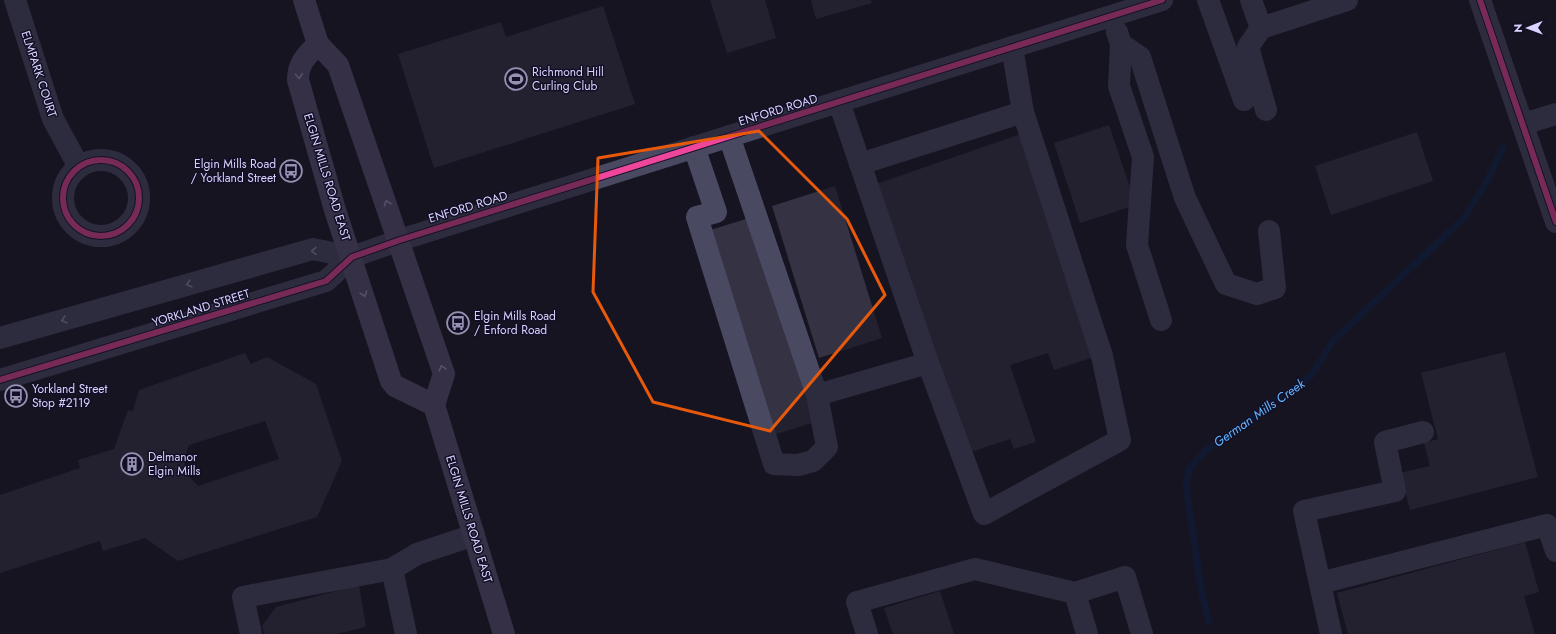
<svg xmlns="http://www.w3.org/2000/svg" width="1556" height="634" font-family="Jost,sans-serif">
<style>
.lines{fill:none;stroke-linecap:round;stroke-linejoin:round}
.stream{stroke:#0d2144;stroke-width:7}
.building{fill:#343243;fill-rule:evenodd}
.minor{stroke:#4a4962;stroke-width:22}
.major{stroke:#5e5373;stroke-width:22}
.cycleway-casing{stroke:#130f26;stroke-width:8}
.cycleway{stroke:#ed469a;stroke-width:6}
.oneway{stroke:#a29ac0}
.oneway2{stroke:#928eb0}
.marked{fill:none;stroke:#e8590c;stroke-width:3;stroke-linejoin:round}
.labels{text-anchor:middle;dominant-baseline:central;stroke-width:3;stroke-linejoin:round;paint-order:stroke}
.poi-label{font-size:12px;fill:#d9d4ff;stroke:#130f26;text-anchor:start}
.street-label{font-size:12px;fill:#d9d4ff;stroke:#130f26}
.water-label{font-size:13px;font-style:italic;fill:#62b6ff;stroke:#130f26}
</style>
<rect width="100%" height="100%" fill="#161421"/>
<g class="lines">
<!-- stream -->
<path class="stream" d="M1209 622 1202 594 1186 486 1189 469 1205 451 1311 376 1333 341 1464 218 1486 183 1503 148"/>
</g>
<!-- building -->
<g class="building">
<path d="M710 0H765L776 38 727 53Z"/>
<path d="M811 0H871L872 3 816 19Z"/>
<path d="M603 6 635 104 434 168 398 54 501 22 506 37Z"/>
<path d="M1109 125 1136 205 1080 223 1054 143Z"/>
<path d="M1417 132 1433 181 1331 215 1315 166Z"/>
<path d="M1021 134 1097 356 1054 370 1048 353 1010 365 1036 442 1014 449 1010 439 968 453 876 184Z"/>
<path d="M835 186 882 338 819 358 772 206Z"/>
<path d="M749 218 815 422 770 436 704 232Z"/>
<path d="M1505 352 1538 477 1410 510 1400 473 1430 466 1424 443 1438 439 1421 373Z"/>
<path d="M245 353 251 364 267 357 316 384 342 461 317 517 178 561 145 538 103 551 100 541 0 573V495L80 468 78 460 114 449 128 410 133 411 139 390ZM265 421 279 459 198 486 188 475 184 460 189 445Z"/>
<path d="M1525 542 1539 592 1524 596 1535 634H1348L1337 593Z"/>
<path d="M359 585 366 627 336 634H264L262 626 276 607Z"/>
<path d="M940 591 954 634H893L884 608Z"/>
</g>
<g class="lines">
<!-- minor -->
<g class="minor">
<path d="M15 0 53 119 79 167"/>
<path d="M1208 0 1244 100"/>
<path d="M1251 0 1261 28 1347 0"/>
<path d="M1480 0 1556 222"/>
<path d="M1261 28 1248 47 1266 110"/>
<path d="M1117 32 1121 44 1119 86 1143 157 1137 245 1161 320"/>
<path d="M1121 44 1140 57 1185 198 1226 284 1257 294 1275 288 1269 231"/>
<path d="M839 102 928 363 984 514 1120 440 1102 356 1023 112 1012 47"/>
<path d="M1523 124 1556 114"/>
<path d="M729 136 817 395 928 363"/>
<path d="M694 147 716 212 697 217 774 464 798 465 813 461 827 447 817 395"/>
<circle cx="101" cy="198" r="38"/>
<path d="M860 164 1023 112"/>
<path d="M0 338 313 249 352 257"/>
<path d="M0 380 326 281 352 257 400 240 1162 0"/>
<path d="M392 569 417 554 474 535"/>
<path d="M1320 583 1547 525 1556 551"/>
<path d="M1075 593 1087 634"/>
<path d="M251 634 243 597 392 569 406 634"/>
<path d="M867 634 857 602 975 569 1075 593 1125 577 1142 634"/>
<path d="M1331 634 1304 511 1395 491 1385 442 1423 432"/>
</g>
<!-- major -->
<g class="major">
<path d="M304 0 318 44 338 65 444 374 434 405 504 634"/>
<path d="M318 44C306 56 298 63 298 80L335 210 391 381 395 386 434 405"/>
</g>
<!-- cycleway casing -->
<g class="cycleway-casing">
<g id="cycleway">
<path d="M1480 0 1556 222"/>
<circle cx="101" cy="198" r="38"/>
<path d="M0 380 326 281 352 257 400 240 1162 0"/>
</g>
</g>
<!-- cycleway -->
<use href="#cycleway" class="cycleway"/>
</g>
<!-- one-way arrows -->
<defs><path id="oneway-chevron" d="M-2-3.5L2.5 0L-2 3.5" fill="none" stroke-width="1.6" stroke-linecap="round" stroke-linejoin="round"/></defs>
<g class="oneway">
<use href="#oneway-chevron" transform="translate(299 76) rotate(87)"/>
<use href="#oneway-chevron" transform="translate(387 203) rotate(-109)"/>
<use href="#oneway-chevron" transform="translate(364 294) rotate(72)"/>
<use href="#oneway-chevron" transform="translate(442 368) rotate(-107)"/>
</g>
<g class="oneway2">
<use href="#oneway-chevron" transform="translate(314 251) rotate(179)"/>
<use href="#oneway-chevron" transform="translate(189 284) rotate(164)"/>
<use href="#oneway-chevron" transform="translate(64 320) rotate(164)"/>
</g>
<!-- marked area -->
<path d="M0 0H1556V634H0ZM759 131 847 219 885 295 770 431 653 402 593 292 598 158Z" fill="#161421" fill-opacity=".55" fill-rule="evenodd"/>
<path class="marked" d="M759 131 847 219 885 295 770 431 653 402 593 292 598 158Z"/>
<!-- icons -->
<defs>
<g id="stadium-ring" transform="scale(1.15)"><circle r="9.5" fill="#130f26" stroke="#9591b1" stroke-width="1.5"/><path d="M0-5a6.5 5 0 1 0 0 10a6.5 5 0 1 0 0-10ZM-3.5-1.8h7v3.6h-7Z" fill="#9591b1"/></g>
<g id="bus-ring" transform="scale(1.15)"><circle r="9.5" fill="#130f26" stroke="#9591b1" stroke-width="1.5"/><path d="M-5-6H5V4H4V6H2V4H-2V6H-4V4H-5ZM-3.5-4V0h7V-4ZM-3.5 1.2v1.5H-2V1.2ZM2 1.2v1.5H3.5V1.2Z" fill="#9591b1"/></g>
<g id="building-ring" transform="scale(1.15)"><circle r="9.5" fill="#130f26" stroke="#9591b1" stroke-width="1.5"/><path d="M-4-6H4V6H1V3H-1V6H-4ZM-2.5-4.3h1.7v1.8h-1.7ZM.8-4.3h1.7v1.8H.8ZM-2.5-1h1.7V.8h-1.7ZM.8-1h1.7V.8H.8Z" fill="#9591b1"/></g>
</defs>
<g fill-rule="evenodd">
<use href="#stadium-ring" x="516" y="79"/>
<use href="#bus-ring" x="291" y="171"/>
<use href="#bus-ring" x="458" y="323"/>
<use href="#bus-ring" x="16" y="396"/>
<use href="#building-ring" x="132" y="464"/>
</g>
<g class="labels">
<!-- poi labels -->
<g class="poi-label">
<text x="532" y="72">Richmond Hill<tspan x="532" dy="14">Curling Club</tspan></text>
<text x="276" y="164" text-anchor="end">Elgin Mills Road<tspan x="276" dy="14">/ Yorkland Street</tspan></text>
<text x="474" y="316">Elgin Mills Road<tspan x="474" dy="14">/ Enford Road</tspan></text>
<text x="32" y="389">Yorkland Street<tspan x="32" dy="14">Stop #2119</tspan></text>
<text x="148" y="457">Delmanor<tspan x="148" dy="14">Elgin Mills</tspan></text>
</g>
<!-- street labels -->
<g class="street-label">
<text transform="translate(39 74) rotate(72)">ELMPARK COURT</text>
<text transform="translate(778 110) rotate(-17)">ENFORD ROAD</text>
<text transform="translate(327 177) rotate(73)">ELGIN MILLS ROAD EAST</text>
<text transform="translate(468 207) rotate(-17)">ENFORD ROAD</text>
<text transform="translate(201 308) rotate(-17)">YORKLAND STREET</text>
<text transform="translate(469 519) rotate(73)">ELGIN MILLS ROAD EAST</text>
</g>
<!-- water labels -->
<g class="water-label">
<text transform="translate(1259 413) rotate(-35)">German Mills Creek</text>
</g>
</g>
<!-- north arrow -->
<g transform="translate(1528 28) rotate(269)" stroke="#130f26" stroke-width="3" paint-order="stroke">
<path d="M0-3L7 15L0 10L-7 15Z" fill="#d9d4ff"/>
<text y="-6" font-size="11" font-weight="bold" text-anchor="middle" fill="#d9d4ff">N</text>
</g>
</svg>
